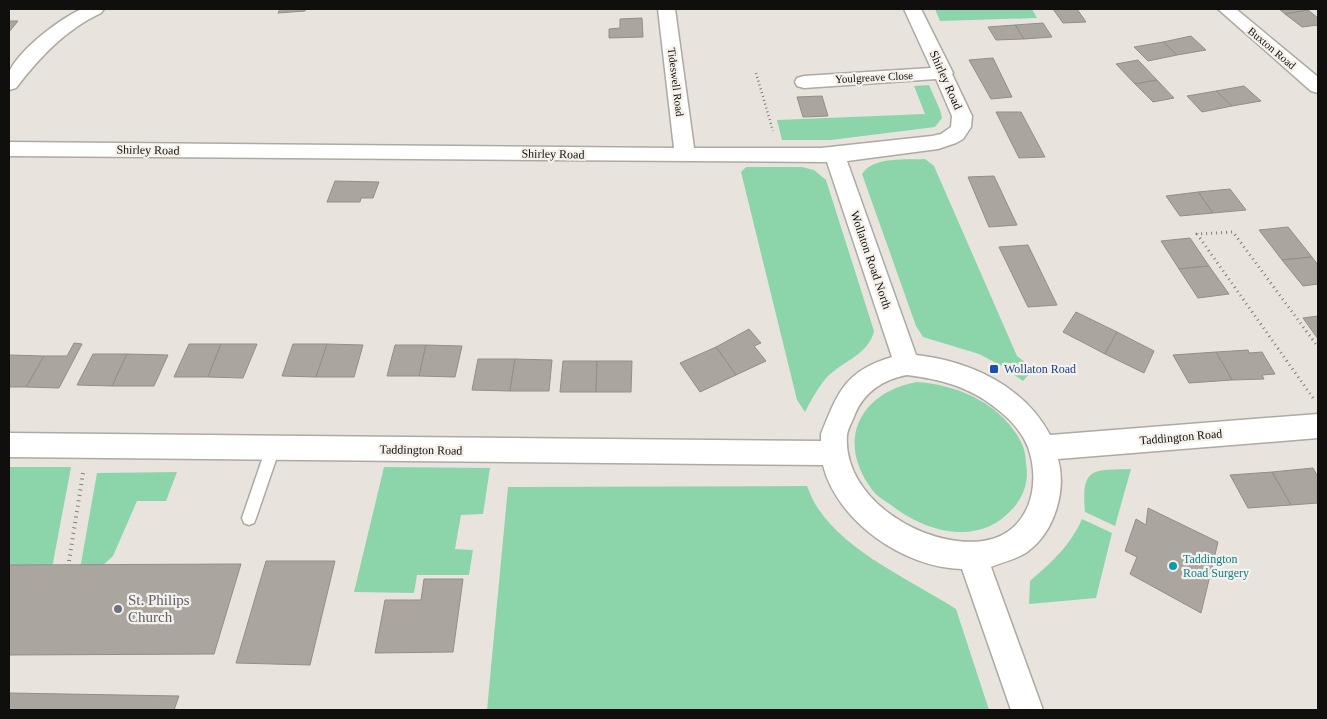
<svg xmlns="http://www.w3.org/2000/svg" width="1327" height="719" font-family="Georgia,serif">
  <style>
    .green { fill: #8cd5aa }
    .building { fill: #aaa69f; stroke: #928f88 }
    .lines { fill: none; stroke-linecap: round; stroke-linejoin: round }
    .service-casing { stroke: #ada9a3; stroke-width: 3 }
    .minor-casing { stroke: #ada9a3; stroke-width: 3 }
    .path-far2 { stroke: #817e7a; stroke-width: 2.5; stroke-dasharray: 1 3; stroke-linecap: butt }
    .path-far1 { stroke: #817e7a; stroke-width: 3; stroke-dasharray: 1 4; stroke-linecap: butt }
    .path { stroke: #817e7a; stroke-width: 4; stroke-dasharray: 1 4.5; stroke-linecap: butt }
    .service { fill: #fff; fill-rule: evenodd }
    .minor { fill: #fff; fill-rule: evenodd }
    .transit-dot { fill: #1a4fb4; stroke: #f5f1ea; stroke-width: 2 }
    .culture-dot { fill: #0f9aa8; stroke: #f5f1ea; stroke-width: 2 }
    .worship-dot { fill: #6b7280; stroke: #f5f1ea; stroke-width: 2 }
    .labels { text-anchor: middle; stroke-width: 4.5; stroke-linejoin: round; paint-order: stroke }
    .far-street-label { font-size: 11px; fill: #110f0d; stroke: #f5f1ea }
    .street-label { font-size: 12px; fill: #110f0d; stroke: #f5f1ea }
    .transit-label { font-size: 12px; fill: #164399; stroke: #f5f1ea; text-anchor: start }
    .culture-label { font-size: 12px; fill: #0d838f; stroke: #f5f1ea; text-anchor: start }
    .near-worship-label { font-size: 15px; fill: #5b616d; stroke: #f5f1ea; text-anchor: start }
  </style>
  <rect width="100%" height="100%" fill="#e8e4dd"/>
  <g class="green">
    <polygon points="935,9 1032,9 1037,18 940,21"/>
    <polygon points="929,85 940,110 942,118 935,127 831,140 782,140 777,120 925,114 914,86"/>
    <path d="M925,159l9,7 83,190 17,13 -11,12 -21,-15 -23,-12 -56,-17 -7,-11 -54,-152c11,-18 45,-14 63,-15z"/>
    <path d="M746,167h56l12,3 12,10 48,151c-6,26 -35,30 -51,51 -7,9 -13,20 -18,30l-8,-12 -56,-228z"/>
    <path d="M916,382c41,2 87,22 106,62 4,8 4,20 5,29 0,24 -17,43 -37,53 -33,15 -72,0 -99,-21 -6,-4 -13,-8 -18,-14 -37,-48 -16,-97 43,-109z"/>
    <polygon points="9,467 71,467 52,568 9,566"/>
    <polygon points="384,467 490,468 483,514 461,515 455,549 473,550 469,575 417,575 414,593 354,592"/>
    <path d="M1131,469l-16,57 -30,-14c-4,-45 7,-42 46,-43z"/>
    <polygon points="177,472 166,501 137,501 113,556 98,570 80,569 97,473"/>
    <path d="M807,486c3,7 6,15 10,21 30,46 94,73 139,102l33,101h-502l21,-223z"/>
    <path d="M1082,519l30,14 -16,65 -67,6 1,-23c22,-19 40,-35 52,-62z"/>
  </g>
  <g class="building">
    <polygon points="280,9 306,9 305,11 278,13"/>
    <polygon points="1053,9 1077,9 1086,22 1063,23"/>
    <polygon points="1279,9 1306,9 1308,10 1285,14"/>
    <polygon points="1308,10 1318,18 1318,25 1302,27 1285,14"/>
    <polygon points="642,18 643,37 609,38 609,29 620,28 620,19"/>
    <polygon points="9,21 18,21 9,32"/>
    <polygon points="1043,23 1052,37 1024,39 1015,25"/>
    <polygon points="1015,25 1024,39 996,40 988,27"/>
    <polygon points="1191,36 1206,50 1177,55 1163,42"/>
    <polygon points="1163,42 1177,55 1148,61 1134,47"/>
    <polygon points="993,58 1012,97 991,99 969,60"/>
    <polygon points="1138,60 1157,80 1135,84 1116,64"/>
    <polygon points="1157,80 1174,98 1153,102 1135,84"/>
    <polygon points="1244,86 1261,101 1232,106 1216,91"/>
    <polygon points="1216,91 1232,106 1202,112 1187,96"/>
    <polygon points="822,96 828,116 803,117 797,97"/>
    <polygon points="996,112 1021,112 1045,157 1019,158"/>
    <polygon points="994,176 1017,225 989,227 968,177"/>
    <polygon points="335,181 379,182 373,198 361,198 360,202 327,202"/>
    <polygon points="1230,189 1246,210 1213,213 1198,192"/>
    <polygon points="1198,192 1213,213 1180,216 1166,196"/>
    <polygon points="1288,227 1312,257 1282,260 1259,230"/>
    <polygon points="1190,238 1209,266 1179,269 1161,241"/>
    <polygon points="1028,245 1057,305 1028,307 999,247"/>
    <polygon points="1312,257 1318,265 1318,284 1303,286 1282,260"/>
    <polygon points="1209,266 1229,294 1198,298 1179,269"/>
    <polygon points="1076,312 1117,332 1105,354 1063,332"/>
    <polygon points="1318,316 1318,339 1303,318"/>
    <polygon points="749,329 761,343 754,346 766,361 736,375 716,347"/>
    <polygon points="1117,332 1154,351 1144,373 1105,354"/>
    <polygon points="74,343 82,344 59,388 26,387 44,356 67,356"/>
    <polygon points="189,344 221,344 208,377 174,377"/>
    <polygon points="221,344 257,344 243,378 208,377"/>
    <polygon points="293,344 327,344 316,377 282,376"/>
    <polygon points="327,344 363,345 354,377 316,377"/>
    <polygon points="395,345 426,345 419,376 387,376"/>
    <polygon points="426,345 462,346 455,377 419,376"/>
    <polygon points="716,347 736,375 700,392 680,363"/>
    <polygon points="1248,350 1249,353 1262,352 1275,374 1262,375 1264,379 1232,380 1216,352"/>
    <polygon points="1216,352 1232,380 1189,383 1173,355"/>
    <polygon points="93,354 127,354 112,386 77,385"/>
    <polygon points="127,354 168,355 154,386 112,386"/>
    <polygon points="9,355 44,356 26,387 9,387"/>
    <polygon points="478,359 515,359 510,391 472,390"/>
    <polygon points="515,359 552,360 549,391 510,391"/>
    <polygon points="563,361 597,361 596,392 560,392"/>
    <polygon points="597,361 632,361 631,392 596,392"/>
    <polygon points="1313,468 1318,477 1318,503 1291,505 1272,472"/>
    <polygon points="1272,472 1291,505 1248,508 1230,475"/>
    <polygon points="1148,508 1218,542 1201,613 1130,574 1137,557 1125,551 1136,519 1146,525"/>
    <polygon points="266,561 335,561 310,665 236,663"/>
    <polygon points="241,564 214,654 9,655 9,565"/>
    <polygon points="424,579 463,579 453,652 375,653 385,600 421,600"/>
    <polygon points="9,693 179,696 174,710 9,710"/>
  </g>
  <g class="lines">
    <g class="service-casing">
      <polygon id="service" points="273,442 278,444 280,448 256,518 254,523 249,525 244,523 242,518 266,448 268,444"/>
    </g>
    <g class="minor-casing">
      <g id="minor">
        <path d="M82,9h22l-3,4c-36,17 -61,44 -85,75l-7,2c0,-6 -2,-15 1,-20 12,-22 49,-51 72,-61z"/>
        <path d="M658,9h17l19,139h127l111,-12 9,-2 10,-7 1,-11 -16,-37 -132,9 -7,-2 -2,-4 2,-4 7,-2 127,-8 -27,-59h17l32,64 -1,1 20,42 -1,11 -8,12 -7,4 -18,6 -91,12 69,194c54,6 108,31 134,80l268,-21v24l-260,21c9,32 -4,74 -31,93 -10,7 -25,10 -36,15l52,143h-32l-49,-141c-57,-1 -125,-47 -139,-104l-814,-8v-24l812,8v-7c17,-42 24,-63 71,-77l-65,-195 -818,-6v-14l665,6zM907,375c33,4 64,12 90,34 12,9 25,23 31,38 14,39 1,87 -45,94 -58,8 -141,-42 -136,-106 1,-7 6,-15 8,-21 9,-22 29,-35 52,-39z"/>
        <polygon points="1218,9 1236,9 1318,77 1318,93 1311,91"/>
      </g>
    </g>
    <polyline class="path-far2" points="756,73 773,131"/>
    <polyline class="path-far1" points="1313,398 1197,234 1233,232 1318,347"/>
    <polyline class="path" points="69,561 83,473"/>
    <use href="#service" class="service"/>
    <use href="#minor" class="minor"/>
  </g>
  <rect class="transit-dot" x="989" y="364" width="10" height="10" rx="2.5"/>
  <circle class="culture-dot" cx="1173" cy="566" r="5"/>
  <circle class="worship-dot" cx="118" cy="609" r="5"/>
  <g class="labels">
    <g class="far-street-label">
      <text transform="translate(1272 48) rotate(40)" y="4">Buxton Road</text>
      <text transform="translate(874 77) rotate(-3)" y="4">Youlgreave Close</text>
      <text transform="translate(676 82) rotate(83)" y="4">Tideswell Road</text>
    </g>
    <g class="street-label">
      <text transform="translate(946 80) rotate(66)" y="4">Shirley Road</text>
      <text transform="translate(148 150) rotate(1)" y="4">Shirley Road</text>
      <text transform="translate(553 154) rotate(1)" y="4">Shirley Road</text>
      <text transform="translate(871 260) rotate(71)" y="4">Wollaton Road North</text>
      <text transform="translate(1181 437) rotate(-5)" y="4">Taddington Road</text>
      <text transform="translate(421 450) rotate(1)" y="4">Taddington Road</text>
    </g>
    <g class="transit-label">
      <text x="1004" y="373">Wollaton Road</text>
    </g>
    <g class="culture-label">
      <text x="1183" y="563">Taddington<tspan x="1183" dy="14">Road Surgery</tspan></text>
    </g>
    <g class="near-worship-label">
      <text x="128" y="605">St. Philips<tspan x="128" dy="17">Church</tspan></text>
    </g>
  </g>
  <rect width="1327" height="719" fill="none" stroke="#110f0d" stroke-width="20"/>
</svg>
